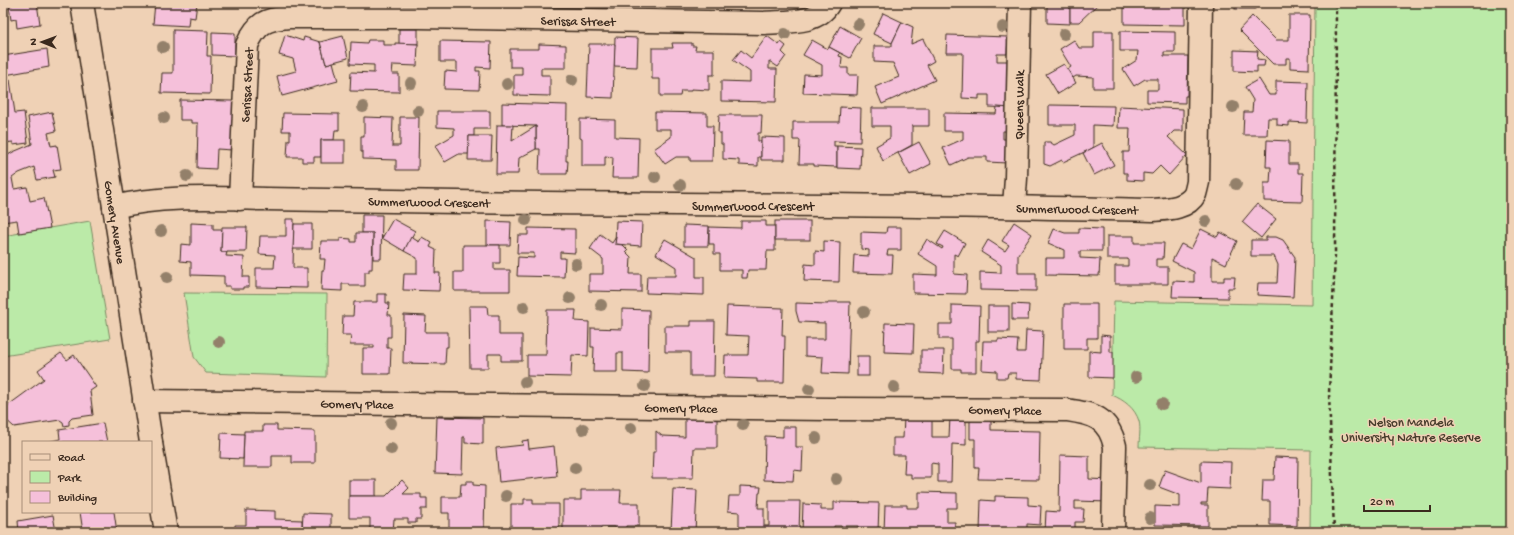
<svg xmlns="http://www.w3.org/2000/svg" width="1514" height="535" font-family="'Gochi Hand',sans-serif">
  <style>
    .green { fill: #bbeaa8; stroke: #7b8a63 }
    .building { fill: #f5c0da; stroke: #3b2a1e }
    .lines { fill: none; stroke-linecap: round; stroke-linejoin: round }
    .minor-casing { stroke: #3b2a1e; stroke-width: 25 }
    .path { stroke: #3b2a1e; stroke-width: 2.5; stroke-dasharray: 4 3; stroke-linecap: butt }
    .minor { stroke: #efd1b5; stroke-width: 22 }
    .tree { fill: #93806a }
    .labels { text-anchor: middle; stroke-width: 3; stroke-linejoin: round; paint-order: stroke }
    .street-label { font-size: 13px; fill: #3b2a1e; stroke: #efd1b5 }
    .park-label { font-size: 13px; fill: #483d2c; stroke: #efd1b5 }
  </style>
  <rect width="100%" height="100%" fill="#efd1b5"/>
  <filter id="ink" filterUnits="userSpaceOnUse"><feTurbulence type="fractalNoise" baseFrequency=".025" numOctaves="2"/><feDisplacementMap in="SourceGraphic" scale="8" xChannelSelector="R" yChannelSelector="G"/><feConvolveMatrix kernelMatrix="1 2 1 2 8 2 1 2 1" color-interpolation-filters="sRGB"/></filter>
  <g filter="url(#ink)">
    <g class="green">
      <path d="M1315,3h196v529h-201l1,-82 -172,-3c0,-8 2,-18 0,-26 -4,-13 -15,-21 -27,-26l2,-94 198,4z"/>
      <polygon points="90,221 110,339 3,356 3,236"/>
      <polygon points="184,293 327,294 326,377 206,373 194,357"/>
    </g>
    <g class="building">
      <polygon points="13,3 37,3 40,24 17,28 16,19 11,20 9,6 13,5"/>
      <polygon points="155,3 197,3 195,18 189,17 188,26 153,24"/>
      <polygon points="949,3 1006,3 1006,8 949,7"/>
      <polygon points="1047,3 1070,3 1070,24 1047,23"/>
      <polygon points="1075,3 1099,3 1079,22 1070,22 1070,5 1073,5"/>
      <polygon points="1142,3 1185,3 1185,25 1124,24 1124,5 1142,5"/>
      <rect x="1235" y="3" width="20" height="6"/>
      <polygon points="883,13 902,22 892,43 873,34"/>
      <polygon points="1289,15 1310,15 1309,69 1290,68 1290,58 1286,58 1286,64 1273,64 1239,30 1252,16 1276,40 1289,40"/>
      <polygon points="902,22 913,27 911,44 923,39 934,61 927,65 935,80 882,104 875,87 899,77 893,63 874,62 874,46 892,46 892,43"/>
      <polygon points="840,26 861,38 850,58 829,47"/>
      <rect x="399" y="29" width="19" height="15"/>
      <polygon points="173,30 208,31 207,56 211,56 210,94 161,93 162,73 173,73"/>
      <polygon points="1094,31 1113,31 1113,88 1093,88 1093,77 1076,76 1073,78 1068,69 1071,67 1060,49 1074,40 1079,48 1094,48"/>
      <polygon points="1120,31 1175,32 1175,52 1164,52 1164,56 1188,56 1187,96 1185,96 1185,103 1147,102 1147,90 1158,90 1158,79 1145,79 1134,86 1123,69 1137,60 1138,51 1120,51"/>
      <polygon points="212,32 235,33 235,56 212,55"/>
      <polygon points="285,35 303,41 304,37 320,42 326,64 333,62 338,81 282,96 277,76 296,71 293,59 279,55"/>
      <polygon points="947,35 1008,37 1007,54 997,54 997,61 1013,61 1011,108 989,107 989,95 979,95 979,99 962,98 963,53 946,53"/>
      <polygon points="343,36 348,58 326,64 320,42"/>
      <polygon points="767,36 779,45 781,42 786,46 782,52 786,56 778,67 769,61 769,69 777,69 776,102 721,101 721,81 750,82 750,72 733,60 741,50 751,58"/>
      <polygon points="615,37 638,38 637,67 614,66"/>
      <polygon points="368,40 383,40 383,45 395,45 395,43 418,44 417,66 393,65 392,74 399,74 399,92 350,91 351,72 374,73 374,65 350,64 351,42 367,43"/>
      <polygon points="812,40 828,49 829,47 840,53 839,56 842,57 841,68 848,68 848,75 858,75 857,95 803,93 804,74 822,75 822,65 803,55"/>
      <polygon points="440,41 491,42 490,68 476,67 476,71 480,71 479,90 444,89 445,71 457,72 457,62 440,62"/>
      <polygon points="672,43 692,43 692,46 696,46 695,50 714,50 714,75 709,75 709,90 691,89 691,91 681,91 680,96 660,96 660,79 652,79 652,48 673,48"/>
      <polygon points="539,44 566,45 566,68 541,68 541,75 550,75 550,96 514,95 514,75 522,75 522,67 510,67 510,49 539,49"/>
      <polygon points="589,44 615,44 613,98 587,97"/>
      <polygon points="47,49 49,67 5,75 3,56"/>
      <polygon points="1234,50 1258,51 1257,59 1265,60 1264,66 1257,66 1257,72 1234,71"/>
      <polygon points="1064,64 1076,83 1058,94 1046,74"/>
      <polygon points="1259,79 1269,95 1276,95 1276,81 1308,82 1307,123 1289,122 1289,126 1277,125 1277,118 1268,118 1267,135 1243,135 1244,112 1252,112 1253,100 1245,87"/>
      <polygon points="10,80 15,113 24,112 28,143 13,145 13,142 3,143 3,81"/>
      <polygon points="180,100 233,101 232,150 217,149 216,169 197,168 198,123 191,123 191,120 180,120"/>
      <polygon points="502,103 567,105 566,161 568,161 567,174 539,174 540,149 536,149 536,126 502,125"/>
      <polygon points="1049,105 1114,106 1113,126 1093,125 1093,148 1063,162 1062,160 1050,166 1044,164 1044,142 1050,142 1054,145 1075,135 1075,125 1049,125"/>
      <polygon points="1119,106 1183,109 1183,131 1174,131 1168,137 1187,155 1169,175 1160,166 1152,174 1143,173 1143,181 1127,180 1127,173 1123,173 1123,152 1129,152 1130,128 1118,128"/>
      <polygon points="840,107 861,108 860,142 834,141 834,146 837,146 837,167 814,166 814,164 799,164 800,140 793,140 793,122 839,122"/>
      <polygon points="997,107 1011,108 1013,131 1003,131 1003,139 1007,139 1007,163 987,162 987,157 968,157 951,165 943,148 963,139 963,131 944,131 944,113 996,114"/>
      <polygon points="872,108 929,108 929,126 912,126 912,145 883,161 876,146 890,138 890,126 872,126"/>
      <polygon points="437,111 490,111 490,129 474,129 474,136 469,136 469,154 459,154 445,162 435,146 454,135 454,128 437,127"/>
      <polygon points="52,112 56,131 48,133 51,146 57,145 61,169 53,170 55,177 37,180 34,167 19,173 12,178 14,189 27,187 30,201 44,198 50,228 19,233 17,220 3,222 3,158 13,152 32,144 28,117"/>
      <polygon points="655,112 707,113 707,126 713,126 712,161 690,161 690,157 676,157 665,164 654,149 671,137 671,129 655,129"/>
      <polygon points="283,113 339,114 339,130 335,130 334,140 321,140 321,157 314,157 314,162 302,162 302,157 287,157 288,140 290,140 290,131 282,131"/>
      <polygon points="719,115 762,115 761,133 758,133 758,141 761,141 761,157 758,157 758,166 739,165 739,160 723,159 723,144 721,144 721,133 718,133"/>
      <polygon points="364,117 393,118 392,146 400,146 400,117 419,117 418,170 396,170 396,160 363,159 363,152 361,152 361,136 364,136"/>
      <polygon points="580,119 615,120 615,137 639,138 638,178 612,178 613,157 605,156 605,166 582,166 582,139 580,138"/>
      <polygon points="497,125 513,125 512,141 536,126 536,149 519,158 518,174 496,174"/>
      <polygon points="469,136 492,136 491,160 468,160"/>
      <polygon points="761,137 785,138 785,160 761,160"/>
      <rect x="321" y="140" width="24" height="23"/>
      <polygon points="1267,140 1289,141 1289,164 1298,164 1298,173 1303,173 1302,202 1264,201 1264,183 1270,183 1271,167 1266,167"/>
      <polygon points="919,142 931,164 910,175 898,153"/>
      <polygon points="1102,143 1114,165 1094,175 1083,153"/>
      <polygon points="837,146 861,147 860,169 837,168"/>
      <polygon points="1257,204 1276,219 1261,238 1242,222"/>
      <polygon points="362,215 382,215 381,259 373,259 373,233 362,233"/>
      <polygon points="286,219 294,219 293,268 307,268 307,288 256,287 256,268 274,268 275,255 259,254 260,236 286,236"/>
      <polygon points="393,219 415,231 404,251 382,238"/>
      <polygon points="487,221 511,222 510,245 487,245"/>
      <polygon points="616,221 642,222 641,246 615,244"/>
      <polygon points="741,221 766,221 766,226 775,226 775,251 767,251 766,270 748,270 747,278 742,278 742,270 720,270 720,254 714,254 714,244 709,244 709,227 741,228"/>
      <rect x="775" y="221" width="35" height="19"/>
      <polygon points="1014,222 1032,234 1018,255 1018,273 1036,273 1036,291 980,290 980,272 1001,273 1001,265 981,252 988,240 1005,251 1009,245 1002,241"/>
      <polygon points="191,223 213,224 213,230 222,230 221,252 227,252 226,256 244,257 243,277 249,277 249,287 243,287 243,289 230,289 230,286 224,286 224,276 191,275 191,262 180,261 181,244 191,245"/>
      <polygon points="294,224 312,224 312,249 293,249"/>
      <polygon points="684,225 709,226 708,246 684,246"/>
      <polygon points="222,227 247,227 246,252 221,252"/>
      <polygon points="887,227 901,227 901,250 888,250 887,255 893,255 892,274 853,273 854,255 869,256 869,250 861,249 861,232 886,233"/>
      <polygon points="528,228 575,229 575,253 560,252 560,258 565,258 564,277 517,276 518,257 534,258 534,253 517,253 518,235 528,235"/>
      <polygon points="1079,228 1102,229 1102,251 1080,251 1080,258 1100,259 1099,276 1046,275 1046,258 1064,258 1064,250 1048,243 1054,229 1065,233 1079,233"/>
      <polygon points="1201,229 1217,237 1220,232 1237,241 1226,264 1212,257 1212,281 1224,281 1224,277 1235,277 1234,288 1228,288 1228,298 1172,297 1173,281 1194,282 1194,272 1172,261 1181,244 1191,249"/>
      <polygon points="945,231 965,243 958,256 954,254 954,274 967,275 966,294 913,293 913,274 937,275 937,266 918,254 927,239 942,249 943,247 937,244"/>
      <polygon points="356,233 373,233 372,269 369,269 369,272 365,272 365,286 350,286 350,284 342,284 342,291 321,290 322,270 324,270 325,259 320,259 321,241 340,241 340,238 351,239 351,242 356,242"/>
      <polygon points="600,234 612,243 616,237 615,244 623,245 628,250 626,252 631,257 630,274 641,274 641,292 589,291 589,274 603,274 603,259 590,249"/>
      <polygon points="1107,236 1134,236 1134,243 1164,243 1163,259 1156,259 1156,267 1168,267 1168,284 1115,284 1115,266 1128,266 1128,259 1107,259"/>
      <polygon points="411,237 419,242 422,237 432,243 430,247 436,250 435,273 440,273 439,291 403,290 404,274 417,274 417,258 404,251"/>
      <polygon points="1266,237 1276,237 1283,240 1295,257 1293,297 1257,295 1258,283 1277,283 1278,265 1274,256 1251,256 1251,240 1266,240"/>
      <polygon points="665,239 696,257 696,277 704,277 704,295 646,293 647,276 676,276 676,267 656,254"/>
      <polygon points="824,241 840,242 839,282 804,281 805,264 815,265 815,251 824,252"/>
      <polygon points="463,245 500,245 500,263 494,263 494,270 510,270 510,291 454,291 454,272 463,272"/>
      <polygon points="377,294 386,294 386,303 389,303 388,315 391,315 391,337 387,337 387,348 391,348 390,374 363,374 363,348 374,348 374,345 350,345 351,335 342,335 343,316 353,316 354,302 377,302"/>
      <polygon points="828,302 850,302 848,374 822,373 823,357 805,356 805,339 825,339 825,323 799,322 796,311 796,303 828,304"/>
      <polygon points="1012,304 1029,305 1028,320 1012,320"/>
      <polygon points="1064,304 1097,304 1097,338 1087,338 1087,349 1064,349"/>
      <polygon points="952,305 980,306 979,341 976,341 976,372 961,372 961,369 952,369 952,339 939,339 939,324 952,324"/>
      <polygon points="469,306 487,306 488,315 499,315 499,335 522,335 522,361 501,361 501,354 488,354 488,368 470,368"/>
      <polygon points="727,306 783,308 782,336 785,336 784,382 757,382 757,379 724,378 725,355 748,355 749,336 726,335"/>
      <rect x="988" y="306" width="21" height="26"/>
      <polygon points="622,309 649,310 648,373 623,372 623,353 617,353 617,372 593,372 594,347 591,347 591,328 622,329"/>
      <polygon points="547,310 576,310 575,321 589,322 588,356 572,355 571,377 527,376 527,355 546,355"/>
      <polygon points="404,315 426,316 425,332 448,332 448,347 446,347 445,364 403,363"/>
      <polygon points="691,321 715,321 714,376 690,376 690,352 665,352 665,326 691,326"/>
      <polygon points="885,323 914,324 913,353 884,352"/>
      <polygon points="1026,330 1043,331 1041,380 1016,379 1016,373 1008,373 1007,378 997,378 997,371 982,370 983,341 998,341 998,339 1018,340 1017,352 1025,352"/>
      <polygon points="1101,335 1110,336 1110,352 1113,352 1113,378 1089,377 1089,351 1101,352"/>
      <polygon points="921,350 944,350 943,374 921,373"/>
      <polygon points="61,353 67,360 74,355 96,387 90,391 93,415 72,418 69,421 69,425 64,426 63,422 60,420 14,427 3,417 3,409 44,379 38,370"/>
      <rect x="857" y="356" width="12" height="20"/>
      <polygon points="437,417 483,418 483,444 465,443 465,437 463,437 462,474 435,473"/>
      <polygon points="685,417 717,418 717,448 694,448 693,478 652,478 653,452 656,452 656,431 662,436 685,437"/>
      <polygon points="950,417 966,417 966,445 952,444 951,482 938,482 938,464 931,463 931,478 911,478 911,474 904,474 905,455 893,455 893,438 903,438 904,418 932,419 932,437 949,437"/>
      <polygon points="970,420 991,420 991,430 1040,431 1039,480 978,479 979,468 975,468 975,439 970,439"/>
      <polygon points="103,423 107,442 48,442 60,439 59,430"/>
      <polygon points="263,425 277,425 277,430 315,431 315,463 292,463 292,456 272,456 272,467 243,467 244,431 263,431"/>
      <polygon points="783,427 796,427 796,447 803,447 802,471 794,470 793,481 764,480 765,436 783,437"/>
      <polygon points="221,433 244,434 243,459 220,458"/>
      <polygon points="528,440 529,449 554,446 557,476 499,482 496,448 523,445 522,441"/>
      <polygon points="1060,455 1089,456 1089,479 1109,480 1109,502 1075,501 1075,509 1084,509 1083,522 1075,522 1075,532 1045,532 1046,511 1059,512"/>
      <polygon points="1275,457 1298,458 1297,526 1270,525 1270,501 1262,501 1263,480 1274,480"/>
      <polygon points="1201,461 1231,462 1230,489 1208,488 1207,503 1201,503 1201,505 1208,505 1208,526 1155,525 1155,506 1180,507 1180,495 1159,487 1165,470 1201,483"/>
      <rect x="349" y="480" width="27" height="16"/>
      <polygon points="402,480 409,488 403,494 421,494 421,498 427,498 427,509 421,509 421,519 416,519 416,523 408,523 408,519 394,519 393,532 370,532 370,518 349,518 349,496 386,496"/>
      <polygon points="466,481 473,481 473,485 485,486 484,532 449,532 449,513 442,513 442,497 460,497 461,484 466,484"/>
      <polygon points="740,486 761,487 760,493 759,493 758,508 764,508 764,526 769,526 769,501 800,501 799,532 739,532 739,512 728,511 729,496 740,496"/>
      <polygon points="673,489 697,490 695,532 671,531"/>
      <polygon points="581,490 621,490 620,503 639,503 639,526 626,526 626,529 615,529 615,527 601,527 601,532 563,532 563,500 581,500"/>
      <polygon points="919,492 957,493 957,508 947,508 947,522 955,522 954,532 908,531 908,532 884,532 885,505 907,505 907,508 919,508"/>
      <polygon points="995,496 1028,497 1028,505 1041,506 1040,525 1027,524 1027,532 980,532 981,500 995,501"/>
      <polygon points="524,499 533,499 533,504 559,504 559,529 541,529 541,532 511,532 511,504 524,504"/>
      <polygon points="834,502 879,503 878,532 858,532 858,526 834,526 834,532 802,532 803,504 821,505 821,510 834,510"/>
      <polygon points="246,510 275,511 275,519 302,520 302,532 235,532 235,525 246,525"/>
      <polygon points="80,512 114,512 117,532 83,532"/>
      <polygon points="303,513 331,514 331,532 302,532"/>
      <polygon points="53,515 56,532 19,532 18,521"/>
    </g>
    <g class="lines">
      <g class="minor-casing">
        <g id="minor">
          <polyline points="82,3 151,442"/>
          <path d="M240,199l7,-154c10,-22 18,-26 42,-28h131l344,6c21,-2 53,2 65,-20"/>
          <path d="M114,207c48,-12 102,-9 151,-8 64,1 129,2 193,3 231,3 463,2 694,8 14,-1 35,-1 43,-16 1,-3 2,-8 3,-12l3,-179"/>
          <polyline points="1014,207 1016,178 1020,3"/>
          <path d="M144,401l686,8 237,1c26,4 41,7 48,36l-2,86"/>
          <polyline points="151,443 166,532"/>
        </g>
      </g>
      <polyline class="path" points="1334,532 1329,393 1335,255 1336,3"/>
      <use href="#minor" class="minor"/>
    </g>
    <g class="tree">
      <circle cx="858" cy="24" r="6"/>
      <circle cx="1003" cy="27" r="6"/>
      <circle cx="785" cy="34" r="6"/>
      <circle cx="1064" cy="34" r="6"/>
      <circle cx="163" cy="47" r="6"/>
      <circle cx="572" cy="80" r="6"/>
      <circle cx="411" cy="83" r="6"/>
      <circle cx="507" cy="84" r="6"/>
      <circle cx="363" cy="107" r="6"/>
      <circle cx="1233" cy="107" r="6"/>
      <circle cx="418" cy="111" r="6"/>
      <circle cx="164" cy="118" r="6"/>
      <circle cx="187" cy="176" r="6"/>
      <circle cx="655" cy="177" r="6"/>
      <circle cx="1236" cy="184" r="6"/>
      <circle cx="680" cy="185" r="6"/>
      <circle cx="526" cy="220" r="6"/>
      <circle cx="1206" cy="221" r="6"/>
      <circle cx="161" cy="231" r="6"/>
      <circle cx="576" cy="264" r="6"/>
      <circle cx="167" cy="277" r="6"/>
      <circle cx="570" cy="298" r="6"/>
      <circle cx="601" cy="305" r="6"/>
      <circle cx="524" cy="307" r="6"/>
      <circle cx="864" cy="312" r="6"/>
      <circle cx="219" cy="342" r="6"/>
      <circle cx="1136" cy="377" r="6"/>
      <circle cx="525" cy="382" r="6"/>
      <circle cx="645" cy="386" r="6"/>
      <circle cx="894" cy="387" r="6"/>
      <circle cx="809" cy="389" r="6"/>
      <circle cx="1162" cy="404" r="6"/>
      <circle cx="391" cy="423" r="6"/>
      <circle cx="743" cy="425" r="6"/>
      <circle cx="631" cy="428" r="6"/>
      <circle cx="583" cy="429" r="6"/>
      <circle cx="816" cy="438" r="6"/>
      <circle cx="391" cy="449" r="6"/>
      <circle cx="575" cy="468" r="6"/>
      <circle cx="836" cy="479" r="6"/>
      <circle cx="1150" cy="485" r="6"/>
      <circle cx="506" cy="496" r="6"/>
      <circle cx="1150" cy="518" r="6"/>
    </g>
  </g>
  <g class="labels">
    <g class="street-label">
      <text transform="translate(578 20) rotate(1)" y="5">Serissa Street</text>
      <text transform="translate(246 85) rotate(-87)" y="5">Serissa Street</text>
      <text transform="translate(1018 105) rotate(-89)" y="5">Queens Walk</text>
      <text transform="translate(429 201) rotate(1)" y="5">Summerwood Crescent</text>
      <text x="753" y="210">Summerwood Crescent</text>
      <text transform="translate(1077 208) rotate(1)" y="5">Summerwood Crescent</text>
      <text transform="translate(116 222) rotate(81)" y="5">Gomery Avenue</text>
      <text transform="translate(357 403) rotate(1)" y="5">Gomery Place</text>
      <text transform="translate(681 407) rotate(1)" y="5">Gomery Place</text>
      <text transform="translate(1005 409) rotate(1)" y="5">Gomery Place</text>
    </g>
    <g class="park-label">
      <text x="1411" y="426">Nelson Mandela<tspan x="1411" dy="15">University Nature Reserve</tspan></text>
    </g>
  </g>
  <rect width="1514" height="535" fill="none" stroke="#efd1b5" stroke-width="16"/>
  <rect x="8" y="8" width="1498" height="519" fill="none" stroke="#3b2a1e" stroke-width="1.5" filter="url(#ink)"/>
  <rect x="22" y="441" width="130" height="72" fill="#efd1b5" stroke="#a78e79"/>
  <rect x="30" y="454" width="20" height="6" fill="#efd1b5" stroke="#a78e79"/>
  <text x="58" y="461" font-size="12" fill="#3b2a1e">Road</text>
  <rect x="30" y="471" width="20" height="12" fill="#bbeaa8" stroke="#a78e79"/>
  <text x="58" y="481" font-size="12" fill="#3b2a1e">Park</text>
  <rect x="30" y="491" width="20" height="12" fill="#f5c0da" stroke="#a78e79"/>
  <text x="58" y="501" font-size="12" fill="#3b2a1e">Building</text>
  <g transform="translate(42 42) rotate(271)" stroke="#efd1b5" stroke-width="3" paint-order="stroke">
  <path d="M0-3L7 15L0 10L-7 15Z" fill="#3b2a1e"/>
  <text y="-6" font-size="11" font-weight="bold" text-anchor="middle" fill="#3b2a1e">N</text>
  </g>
  <path d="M1364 505v6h66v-6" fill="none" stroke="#3b2a1e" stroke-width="2"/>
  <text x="1370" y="505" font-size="12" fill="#3b2a1e" stroke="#efd1b5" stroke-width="3" paint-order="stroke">20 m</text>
</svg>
